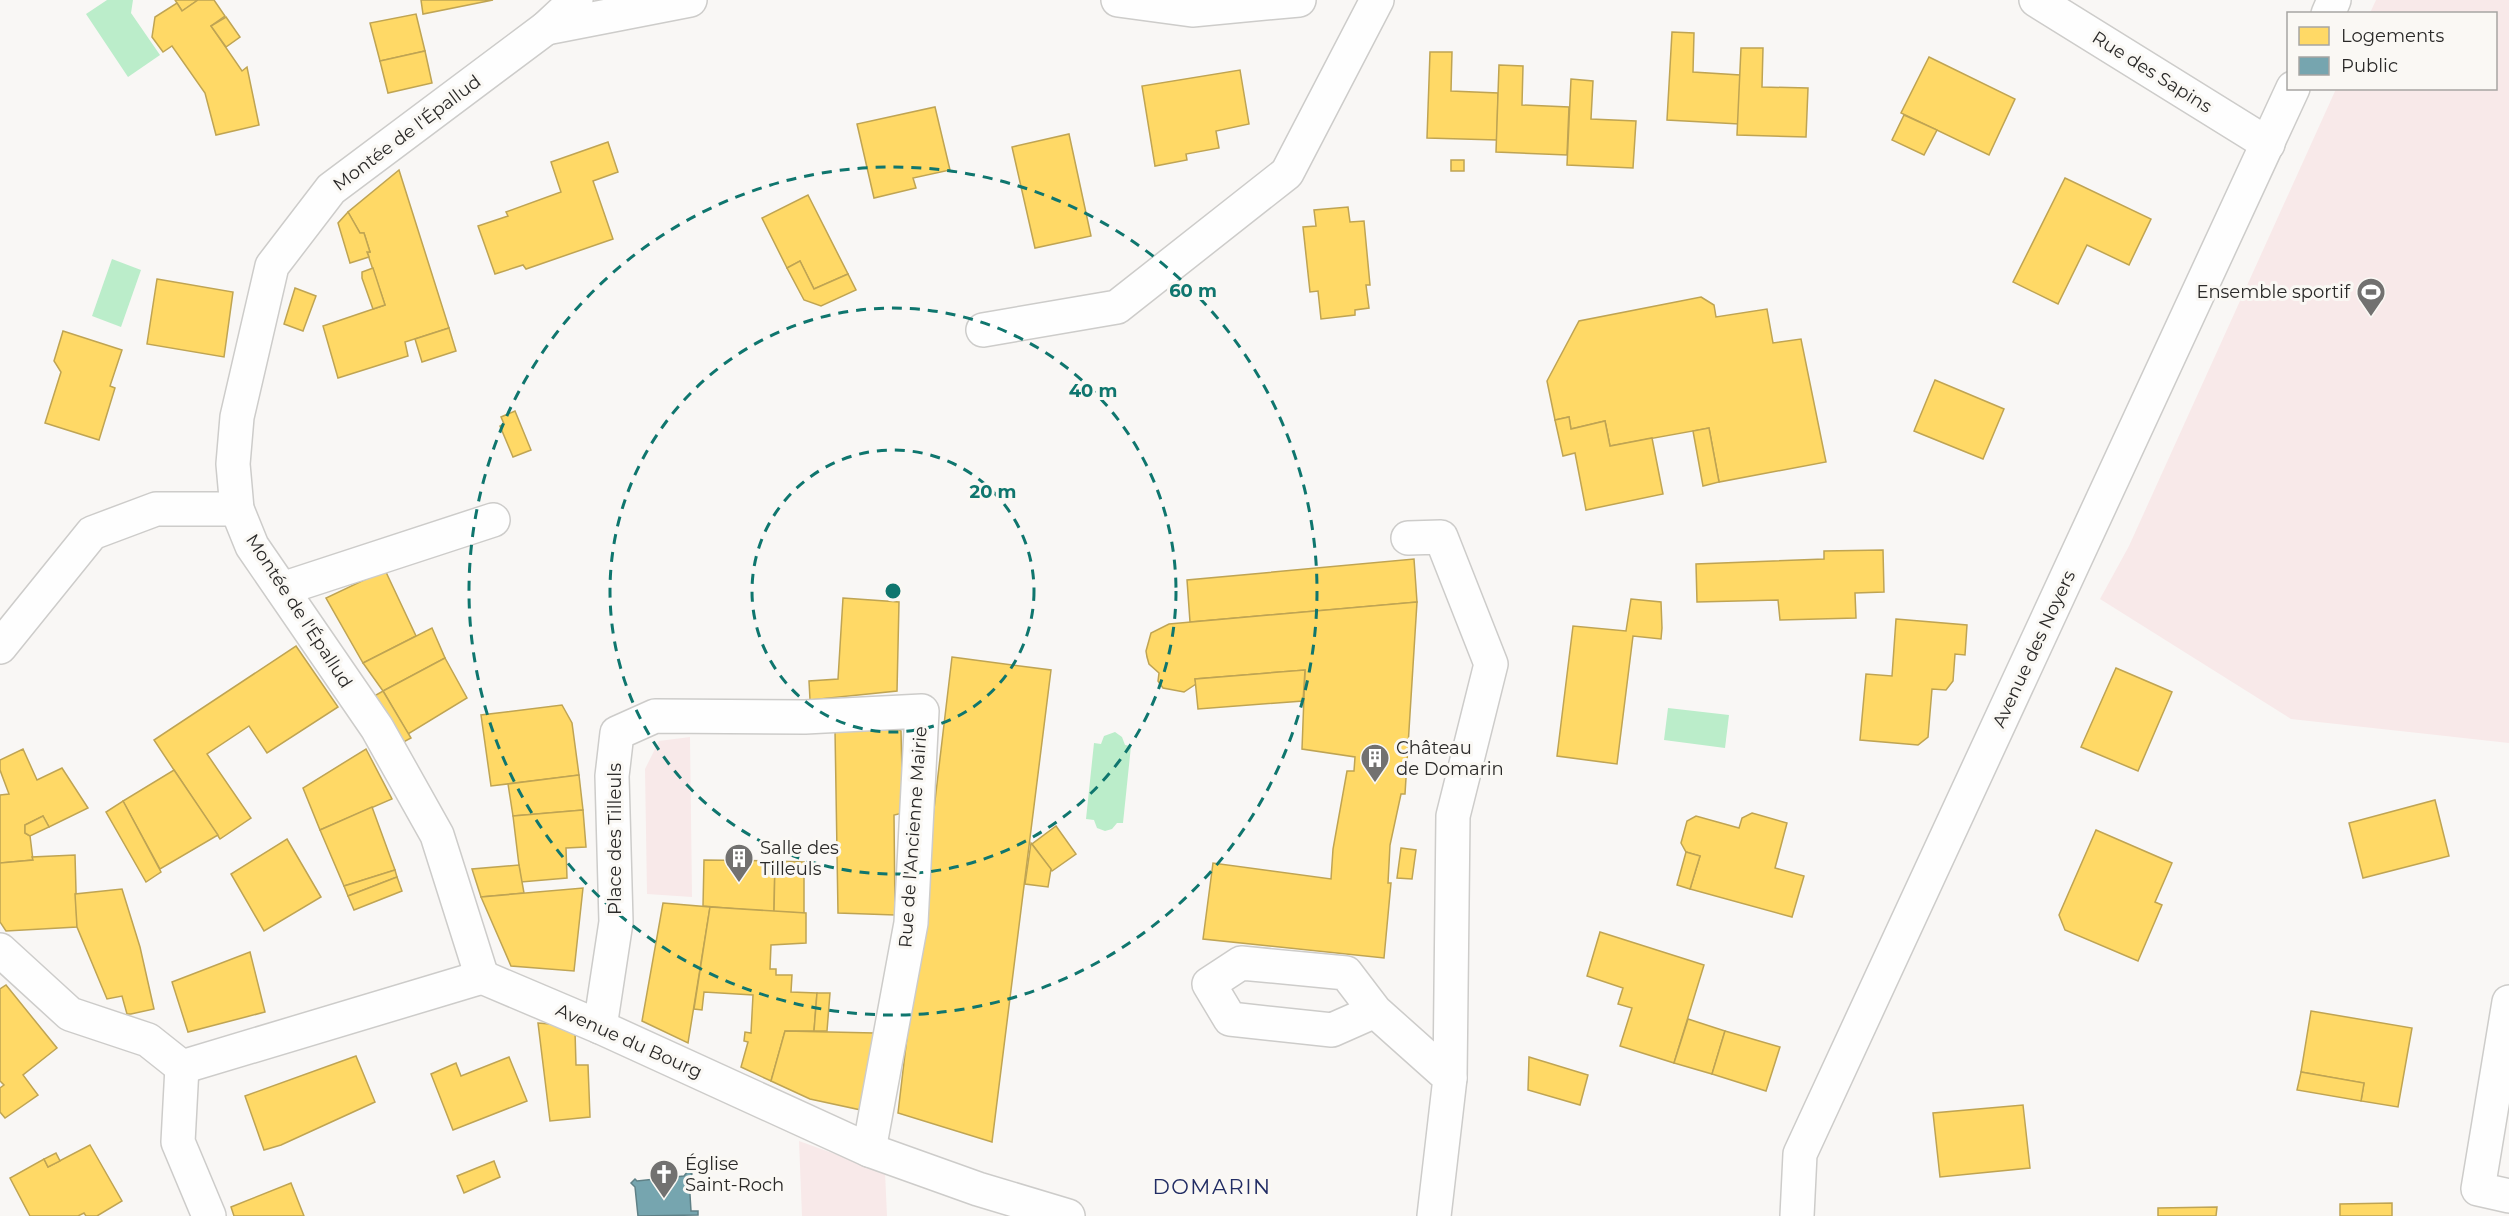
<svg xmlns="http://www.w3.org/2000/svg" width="2509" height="1216" font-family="Montserrat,sans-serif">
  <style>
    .green { fill: #f8e9e9 }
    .water { fill: #bbedca }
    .homes { fill: #ffd966; stroke: #bfa453; stroke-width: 1.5 }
    .public { fill: #76a5af; stroke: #5f8086; stroke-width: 1.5 }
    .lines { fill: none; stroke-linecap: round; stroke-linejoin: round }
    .minor-casing { stroke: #cdccca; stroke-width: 36 }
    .minor { stroke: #fefefe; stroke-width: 33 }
    .ring { fill: none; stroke: #0f766e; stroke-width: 3; stroke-dasharray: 10 8 }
    .labels { text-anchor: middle; stroke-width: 6; stroke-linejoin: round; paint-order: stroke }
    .street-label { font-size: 18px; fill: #2a2928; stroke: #faf8f4 }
    .poi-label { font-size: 18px; fill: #2a2928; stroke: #faf8f4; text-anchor: start }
    .quarter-label { font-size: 21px; letter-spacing: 1.5px; fill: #212c64; stroke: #faf8f4 }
    .centre { fill: #0f766e; stroke: #faf8f4; stroke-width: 3 }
    .ring-label { font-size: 18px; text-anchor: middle; font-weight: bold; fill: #0f766e; stroke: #faf8f4; stroke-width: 6; stroke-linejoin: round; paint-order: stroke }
  </style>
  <rect width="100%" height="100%" fill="#f9f7f5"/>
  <g class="green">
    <polygon points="2376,0 2509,0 2509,743 2291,719 2100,599 2129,546 2336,89 2496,88 2496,14 2370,13"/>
    <polygon points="690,737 692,897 647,894 645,769 659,741"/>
    <polygon points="799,1141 885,1172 887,1216 802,1216"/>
  </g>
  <g class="water">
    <polygon points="107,0 133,0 131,13 160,55 128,77 86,14"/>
    <polygon points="112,259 141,270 121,327 92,316"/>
    <polygon points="1668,708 1729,715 1725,748 1664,740"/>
    <polygon points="1115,732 1122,737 1125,745 1131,746 1123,823 1117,823 1112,829 1105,831 1097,828 1094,820 1086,819 1094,743 1101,744 1104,736"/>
  </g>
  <g class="homes">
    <polygon points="175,0 198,0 182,11"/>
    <polygon points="198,0 214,0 225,16 211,26 242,71 247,67 259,125 216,135 205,93 172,46 163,52 152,37 155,17 177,3 182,11"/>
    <polygon points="421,0 493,0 423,14"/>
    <polygon points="416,14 425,51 380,61 370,23"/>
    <polygon points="226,17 240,37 226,47 211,26"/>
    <polygon points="1672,32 1694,33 1693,72 1740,75 1739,124 1667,120"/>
    <polygon points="1741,48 1763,48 1762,87 1808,88 1806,137 1737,135"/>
    <polygon points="425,51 432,83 388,93 380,61"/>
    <polygon points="1430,52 1452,52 1451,91 1498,93 1497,140 1427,138"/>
    <polygon points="1929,57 2015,99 1989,155 1901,113"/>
    <polygon points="1499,65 1523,66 1522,105 1569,107 1567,155 1496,152"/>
    <polygon points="1240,70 1249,124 1216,131 1219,148 1186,154 1187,160 1155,166 1142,86"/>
    <polygon points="1571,79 1593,81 1591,119 1636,121 1633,168 1567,165"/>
    <polygon points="935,107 950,170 913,178 916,188 874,198 857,124"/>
    <polygon points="1904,115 1937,130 1924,155 1892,140"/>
    <polygon points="1069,134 1091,236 1035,248 1012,147"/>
    <polygon points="608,142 618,172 593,181 613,239 526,269 523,265 495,274 478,226 508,216 506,212 561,192 551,162"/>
    <rect x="1451" y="160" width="13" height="11"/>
    <polygon points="399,170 449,328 405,342 408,356 338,378 323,326 385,305 367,252 370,252 364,233 360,233 348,212"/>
    <polygon points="2065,178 2151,219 2129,265 2087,245 2058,304 2013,282"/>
    <polygon points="808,195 848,274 814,289 800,261 787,268 762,218"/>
    <polygon points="1348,207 1350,222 1364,221 1370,285 1366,285 1369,308 1355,310 1355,315 1321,319 1318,291 1310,292 1303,227 1316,226 1314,210"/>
    <polygon points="348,212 360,233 364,233 370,252 367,252 369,257 350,263 338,223"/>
    <polygon points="800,261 814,289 848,274 856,290 821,306 804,300 787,268"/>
    <polygon points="373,268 385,305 373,309 362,278 362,272"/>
    <polygon points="157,279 233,292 224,357 147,344"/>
    <polygon points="295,288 316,296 303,331 284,324"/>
    <polygon points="1701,297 1714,305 1716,317 1767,309 1773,343 1801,339 1826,462 1719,482 1709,428 1610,446 1605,421 1571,429 1569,417 1555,420 1547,381 1579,321"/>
    <polygon points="449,328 456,351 422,362 415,339"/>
    <polygon points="63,331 122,350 110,386 115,388 99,440 45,423 61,372 54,361"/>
    <polygon points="1935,380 2004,409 1983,459 1914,431"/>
    <polygon points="515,411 531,450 513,457 500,426 504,424 501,417"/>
    <polygon points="1569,417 1571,429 1605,421 1610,446 1652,438 1663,494 1586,510 1575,453 1563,456 1555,420"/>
    <polygon points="1709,428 1719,482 1703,486 1693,431"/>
    <polygon points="1883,550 1884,592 1855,593 1856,618 1780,620 1778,600 1697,602 1696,564 1824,559 1824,551"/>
    <polygon points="1414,559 1417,602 1190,622 1187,580"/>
    <polygon points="385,570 416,636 363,663 326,598"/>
    <polygon points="843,598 899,602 897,691 810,700 809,681 838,679"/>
    <polygon points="1631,599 1661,602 1662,628 1661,639 1633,636 1617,764 1557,756 1573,626 1626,631"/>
    <polygon points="1417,602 1405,794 1401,794 1390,845 1388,883 1391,883 1384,958 1203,939 1213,863 1331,879 1333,849 1347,771 1354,771 1355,757 1302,749 1305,670 1195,679 1196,684 1184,692 1163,688 1158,681 1159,673 1149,664 1147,657 1146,651 1151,633 1169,624"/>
    <polygon points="1896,619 1967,625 1965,655 1955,654 1953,681 1946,690 1932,689 1928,737 1918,745 1860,740 1866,674 1892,676"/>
    <polygon points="432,628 445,658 383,691 363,663"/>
    <polygon points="296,646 338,707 267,753 249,726 207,754 251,818 220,839 154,740"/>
    <polygon points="952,657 1051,670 992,1142 898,1113"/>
    <polygon points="445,658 467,698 408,734 383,691"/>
    <polygon points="2116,668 2172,692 2138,771 2081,747"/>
    <polygon points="1305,670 1303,701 1198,709 1195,679"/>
    <polygon points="383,691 411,738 398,745 369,699"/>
    <polygon points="562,705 572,723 579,775 491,786 481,715"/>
    <polygon points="893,726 901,731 903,813 894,815 895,915 838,913 835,730"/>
    <polygon points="23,749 37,780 62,768 88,808 49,827 43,816 25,825 25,833 30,836 33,860 0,863 0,795 9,794 0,770 0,760"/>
    <polygon points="366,749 392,799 320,830 303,788"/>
    <polygon points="174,770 218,835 160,869 123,801"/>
    <polygon points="579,775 583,810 513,816 508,784"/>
    <polygon points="2435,800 2449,856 2363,878 2349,823"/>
    <polygon points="123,801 161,872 146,882 106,812"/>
    <polygon points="372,807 395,870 344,886 320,830"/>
    <polygon points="583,810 586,847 566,848 567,878 521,882 513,816"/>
    <polygon points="1752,813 1787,823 1775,868 1804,876 1792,917 1690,889 1700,856 1686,852 1681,843 1687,821 1696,816 1739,828 1742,818"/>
    <polygon points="43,816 49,827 30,836 25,833 25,825"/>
    <polygon points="1056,826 1076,854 1052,871 1032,844"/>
    <polygon points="2096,830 2172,863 2155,902 2162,905 2138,961 2065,930 2059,915"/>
    <polygon points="287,839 321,897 264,931 231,874"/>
    <polygon points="1031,843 1051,869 1048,887 1025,884"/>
    <polygon points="1401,848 1416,850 1412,879 1397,878"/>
    <polygon points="1686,852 1700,856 1690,889 1677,885"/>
    <polygon points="75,855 77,927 6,931 0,922 0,863 33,860 32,857"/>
    <polygon points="704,860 775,861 774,912 703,906"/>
    <polygon points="775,861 804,862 804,913 774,912"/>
    <polygon points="519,865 524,893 481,897 472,869"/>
    <polygon points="395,870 397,877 348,896 344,886"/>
    <polygon points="397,877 402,891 354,910 348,896"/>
    <polygon points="583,888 574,971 511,966 481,897"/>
    <polygon points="122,889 140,947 154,1009 131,1014 127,1014 122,996 107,999 77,927 75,894"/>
    <polygon points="663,903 710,907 688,1043 642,1021"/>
    <polygon points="710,907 806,913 806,943 771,945 770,969 776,969 776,975 792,975 791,992 817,993 814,1031 785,1031 771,1081 741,1067 748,1042 744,1041 745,1032 751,1033 753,995 704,992 702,1010 694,1009"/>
    <polygon points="1600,932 1704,965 1674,1063 1620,1046 1632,1008 1618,1004 1623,988 1587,976"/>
    <polygon points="250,952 265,1012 188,1032 172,982"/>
    <polygon points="6,985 57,1048 23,1075 38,1095 5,1118 0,1112 0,1088 4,1085 0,1081 0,989"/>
    <polygon points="817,993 830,993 827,1031 814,1031"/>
    <polygon points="2311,1011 2412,1028 2398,1107 2361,1101 2364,1083 2301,1072"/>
    <polygon points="1688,1019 1725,1031 1712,1074 1674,1063"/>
    <polygon points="538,1023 562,1025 575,1031 576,1065 588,1065 590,1117 550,1121"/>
    <polygon points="785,1031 874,1033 861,1110 810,1099 771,1081"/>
    <polygon points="1725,1031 1780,1047 1766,1091 1712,1074"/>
    <polygon points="356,1056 375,1102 281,1145 264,1150 245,1096"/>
    <polygon points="509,1057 527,1101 453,1130 431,1074 456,1063 461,1076"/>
    <polygon points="1529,1057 1588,1075 1580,1105 1528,1090"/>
    <polygon points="2301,1072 2364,1083 2361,1101 2297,1090"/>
    <polygon points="2023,1105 2030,1168 1940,1177 1933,1113"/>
    <polygon points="90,1145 122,1201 97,1216 86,1216 84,1213 78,1216 30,1216 10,1178 44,1159 48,1167"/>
    <polygon points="56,1153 60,1161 48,1167 44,1159"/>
    <polygon points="494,1161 500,1177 464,1193 457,1176"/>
    <polygon points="291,1183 304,1216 234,1216 231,1207"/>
    <polygon points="2392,1203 2392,1216 2340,1216 2340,1204"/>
    <polygon points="2217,1207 2216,1216 2158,1216 2158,1208"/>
  </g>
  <polygon class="public" points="688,1171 692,1174 689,1179 691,1211 698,1211 698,1215 638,1216 635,1187 631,1183 635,1179 637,1181 684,1176"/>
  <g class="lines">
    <g class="minor-casing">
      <g id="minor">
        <polyline points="1118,0 1192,10 1299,0"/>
        <polyline points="2036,0 2268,144"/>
        <polyline points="2328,14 2334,0"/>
        <polyline points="546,28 690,0"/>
        <polyline points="983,330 1117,307 1287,173 1377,0"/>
        <polyline points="1408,538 1441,537 1491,664 1453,816 1450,1078"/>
        <polyline points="282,589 493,520"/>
        <polyline points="0,647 92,533 156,509 237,509"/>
        <polyline points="0,950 70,1014 148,1040 182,1067"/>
        <polyline points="482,977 437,835 377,728 252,546 237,509 233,464 237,417 272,266 331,189 546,28 576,0"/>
        <polyline points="2509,1002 2478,1189 2509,1196"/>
        <polyline points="1375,1011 1332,1030 1230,1019 1209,984 1241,963 1346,973 1375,1011 1450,1078 1434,1216"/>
        <polyline points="600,1027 616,922 612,776 617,733 655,716 805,717 922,711 911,923 869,1150"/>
        <polyline points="182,1067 482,977 600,1027 869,1150 978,1189 1068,1216"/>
        <polyline points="182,1067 178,1142 209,1216"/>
        <polyline points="1797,1216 1800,1154 2293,88"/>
      </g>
    </g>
    <use href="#minor" class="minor"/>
  </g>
  <g class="ring">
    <circle cx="893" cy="591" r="141"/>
    <circle cx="893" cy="591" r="283"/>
    <circle cx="893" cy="591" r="424"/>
  </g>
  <defs>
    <g id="stadium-pin" transform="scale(1.5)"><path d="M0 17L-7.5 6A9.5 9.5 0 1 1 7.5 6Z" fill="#727170" stroke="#faf8f4"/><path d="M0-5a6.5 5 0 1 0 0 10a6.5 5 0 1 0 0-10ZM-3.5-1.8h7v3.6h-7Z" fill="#fff"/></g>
    <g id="building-pin" transform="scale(1.5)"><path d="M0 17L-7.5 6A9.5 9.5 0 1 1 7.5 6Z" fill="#727170" stroke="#faf8f4"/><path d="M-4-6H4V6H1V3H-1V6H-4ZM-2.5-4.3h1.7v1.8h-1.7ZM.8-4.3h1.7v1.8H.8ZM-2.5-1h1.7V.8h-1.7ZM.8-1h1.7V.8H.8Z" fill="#fff"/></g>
    <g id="church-pin" transform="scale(1.5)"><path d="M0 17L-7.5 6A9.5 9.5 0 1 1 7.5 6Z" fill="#727170" stroke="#faf8f4"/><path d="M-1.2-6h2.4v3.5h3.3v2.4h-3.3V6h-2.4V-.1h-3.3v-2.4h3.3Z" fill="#fff"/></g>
  </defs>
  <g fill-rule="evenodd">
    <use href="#stadium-pin" x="2371" y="292"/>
    <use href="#building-pin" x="1375" y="758"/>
    <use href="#building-pin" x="739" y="858"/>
    <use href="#church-pin" x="664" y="1174"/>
  </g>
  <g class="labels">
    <g class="street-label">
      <text transform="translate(2152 72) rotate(32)" y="6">Rue des Sapins</text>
      <text transform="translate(407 133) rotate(-37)" y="6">Montée de l'Épallud</text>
      <text transform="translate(299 611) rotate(57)" y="6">Montée de l'Épallud</text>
      <text transform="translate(2034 649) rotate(-65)" y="6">Avenue des Noyers</text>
      <text transform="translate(913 837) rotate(-86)" y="6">Rue de l'Ancienne Mairie</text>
      <text transform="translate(615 839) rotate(-90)" y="6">Place des Tilleuls</text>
      <text transform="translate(629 1041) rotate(24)" y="6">Avenue du Bourg</text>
    </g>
    <g class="poi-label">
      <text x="2350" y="298" text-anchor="end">Ensemble sportif</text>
      <text x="1396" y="754">Château<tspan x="1396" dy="21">de Domarin</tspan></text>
      <text x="760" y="854">Salle des<tspan x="760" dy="21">Tilleuls</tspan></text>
      <text x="685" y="1170">Église<tspan x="685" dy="21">Saint-Roch</tspan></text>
    </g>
    <g class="quarter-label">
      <text x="1212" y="1194">DOMARIN</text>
    </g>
  </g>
  <circle cx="893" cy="591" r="9" class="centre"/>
  <g class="ring-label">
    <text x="1193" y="297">60 m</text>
    <text x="1093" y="397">40 m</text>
    <text x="993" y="498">20 m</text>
  </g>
  <rect x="2287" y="12" width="210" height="78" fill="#faf8f4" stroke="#a7a5a2" stroke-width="1.5"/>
  <rect x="2299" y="27" width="30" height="18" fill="#ffd966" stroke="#a7a5a2" stroke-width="1.5"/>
  <text x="2341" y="42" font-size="18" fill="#2a2928">Logements</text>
  <rect x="2299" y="57" width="30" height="18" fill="#76a5af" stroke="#a7a5a2" stroke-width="1.5"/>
  <text x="2341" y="72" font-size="18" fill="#2a2928">Public</text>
</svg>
